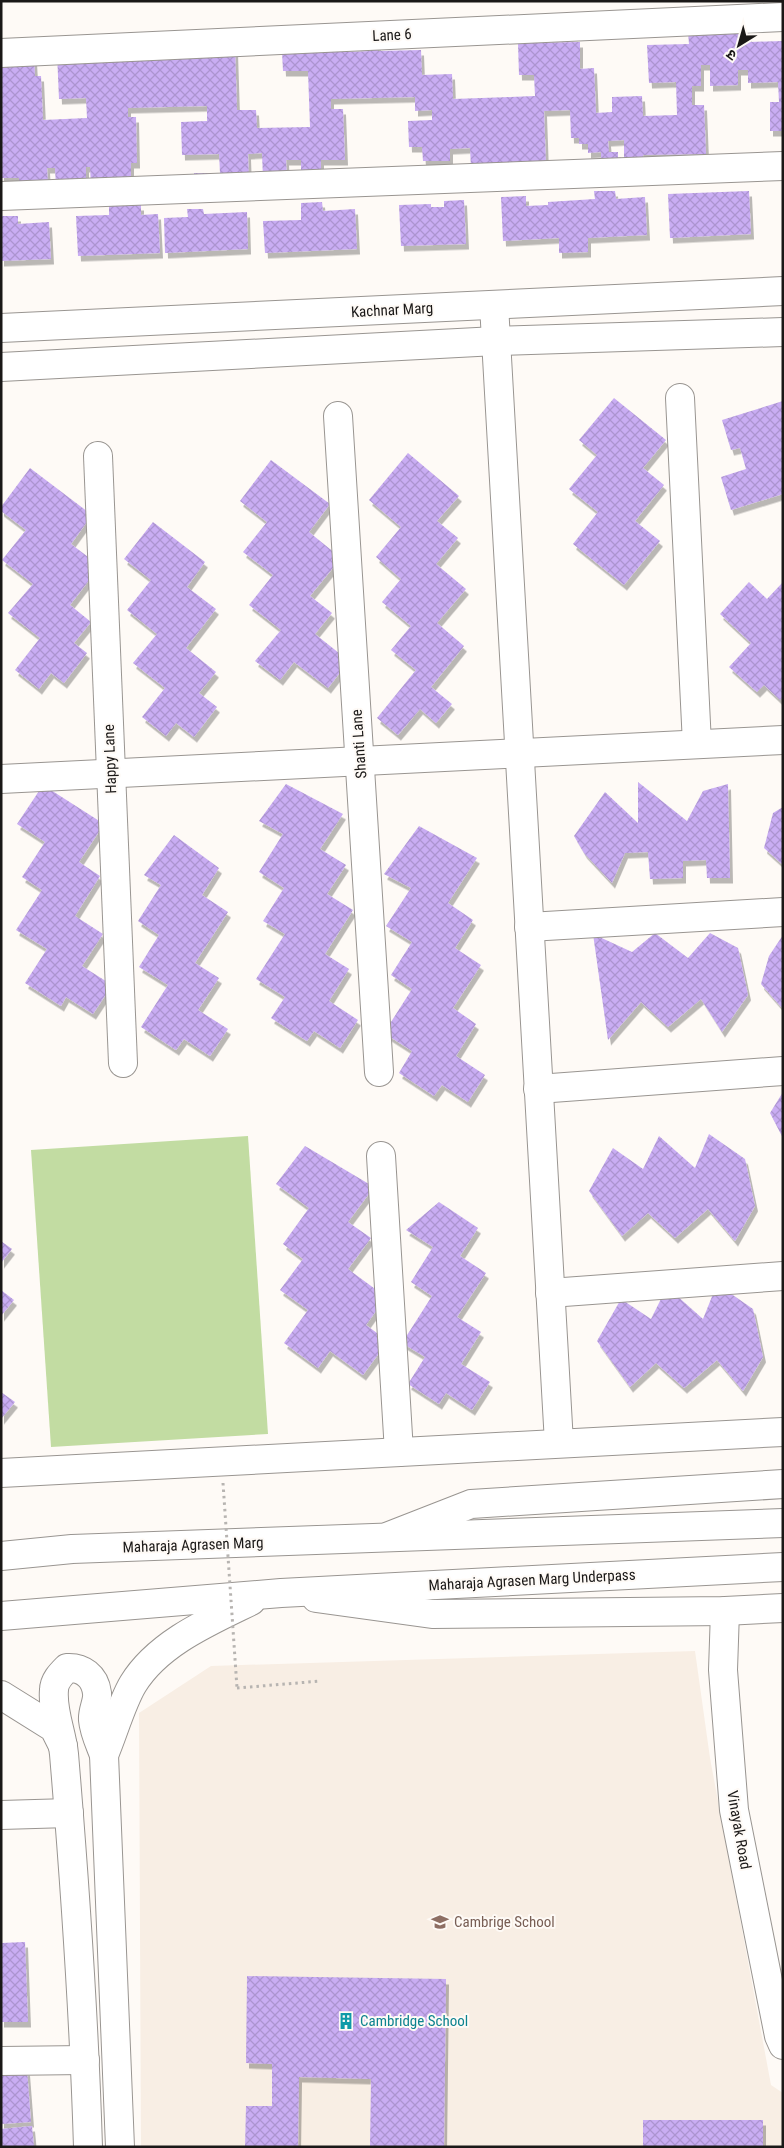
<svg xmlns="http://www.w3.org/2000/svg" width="784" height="2148" font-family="'Roboto Condensed','Noto Sans Devanagari',sans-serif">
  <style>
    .built { fill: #f8eee4 }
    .green { fill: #c2dca2 }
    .building { fill: url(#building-cross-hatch); filter: url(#shadow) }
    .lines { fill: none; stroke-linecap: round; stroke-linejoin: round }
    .minor-casing { stroke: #999591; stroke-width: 30 }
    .tertiary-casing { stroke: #999591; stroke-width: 30 }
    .secondary-casing { stroke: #999591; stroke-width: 30 }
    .primary-casing { stroke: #999591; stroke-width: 30 }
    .path { stroke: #b7b4b1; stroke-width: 3; stroke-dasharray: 2.5 4; stroke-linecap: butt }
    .minor { stroke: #fff; stroke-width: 28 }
    .tertiary { stroke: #fff; stroke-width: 28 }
    .secondary { stroke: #fff; stroke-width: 28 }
    .primary { stroke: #fff; stroke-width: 28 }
    .path-bridge { stroke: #b7b4b1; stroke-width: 3; stroke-dasharray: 2.5 4; stroke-linecap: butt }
    .labels { text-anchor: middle; stroke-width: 4; stroke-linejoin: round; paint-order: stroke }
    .street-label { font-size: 15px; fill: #1a1817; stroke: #fefaf6 }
    .education-label { font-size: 15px; fill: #785e54; stroke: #fefaf6; text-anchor: start }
    .culture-label { font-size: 15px; fill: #0d838f; stroke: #fefaf6; text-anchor: start }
  </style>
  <defs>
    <pattern id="building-cross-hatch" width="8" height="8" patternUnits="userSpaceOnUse" patternTransform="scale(1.25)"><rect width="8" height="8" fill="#c9adf3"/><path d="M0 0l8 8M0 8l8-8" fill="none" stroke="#ac94d0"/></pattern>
    <filter id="shadow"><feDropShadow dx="3" dy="5.5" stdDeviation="0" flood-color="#0004"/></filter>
  </defs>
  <rect width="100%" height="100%" fill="#fefaf6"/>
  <polygon class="built" points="695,1651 710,1758 771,2085 783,2093 783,2147 141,2147 139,1713 211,1666"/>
  <polygon class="green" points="248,1136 268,1434 51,1447 31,1150"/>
  <g class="building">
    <polygon points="749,31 749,42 783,41 783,131 770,131 770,102 779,102 778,82 748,83 748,70 738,70 738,85 710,86 710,65 701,65 701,86 692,86 692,105 704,105 706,154 643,155 644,163 624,164 624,140 608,141 609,152 618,152 618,166 601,166 601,152 588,153 588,144 579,144 579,138 571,138 570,110 544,111 546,166 471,168 470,148 450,149 450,161 423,161 422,147 409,147 408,121 432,120 432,110 415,111 415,97 331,99 331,109 343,109 345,160 321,160 321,173 301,173 301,160 286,160 287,178 263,179 262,153 248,154 249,182 194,183 194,173 220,173 219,154 182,155 181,122 207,121 207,106 128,108 128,117 136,117 137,163 131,163 131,185 91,186 90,167 86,167 86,187 56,187 55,168 47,168 48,185 19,186 19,178 1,178 1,59 34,58 35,76 41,76 43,120 87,118 86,98 59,99 57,53 235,48 237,110 256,110 257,128 310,127 308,71 283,71 282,52 345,41 345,52 371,51 371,43 378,43 378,51 421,50 422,75 452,74 453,99 535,96 534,75 519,75 518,43 580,42 580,69 594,68 596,113 612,112 612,97 642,96 643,116 677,115 676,82 649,83 647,45 689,44 688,32"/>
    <polygon points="594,191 615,191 616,199 645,197 647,235 588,238 588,252 559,253 559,238 503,241 501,197 526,196 526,206 548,205 548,202 595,199"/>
    <polygon points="749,191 751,234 670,238 668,194"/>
    <polygon points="464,200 466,244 401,246 399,205 431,204 431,207 444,207 444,201"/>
    <polygon points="322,202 323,211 355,209 357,249 265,253 263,221 301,220 301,203"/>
    <polygon points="141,205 141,215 158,214 160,253 78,256 76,216 109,215 109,206"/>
    <polygon points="187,209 203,209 204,214 247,212 248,249 165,253 164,218 188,217"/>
    <polygon points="1,216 18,216 18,224 49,222 51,259 1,261"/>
    <polygon points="614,398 666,440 643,468 664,485 635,521 660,541 624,585 573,544 598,512 569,489 597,455 579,440"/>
    <polygon points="783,401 783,494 731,510 721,477 746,469 740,448 731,450 722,420"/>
    <polygon points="408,453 459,496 437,521 458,538 436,564 466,589 437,623 464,646 431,687 452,704 436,723 420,709 398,735 377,718 416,670 391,650 411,626 382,602 401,579 376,557 401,527 369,500"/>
    <polygon points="271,460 330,504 309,532 341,558 310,596 332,613 315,634 349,661 328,688 294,662 280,680 255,661 281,630 249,605 273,575 243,552 267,522 240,501"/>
    <polygon points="30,468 92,515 71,544 100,566 70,605 91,622 74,643 87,653 64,683 51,673 39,689 15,670 40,638 8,613 33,584 2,560 26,530 1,511 1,507"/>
    <polygon points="153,522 205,562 187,587 216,609 186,648 216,672 199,693 217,707 194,737 176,723 166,736 142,717 165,688 133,663 157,634 127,610 151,580 124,559"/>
    <polygon points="749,582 767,599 783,582 783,697 780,700 764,685 757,692 729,667 751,643 720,614"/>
    <polygon points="638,782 687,821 703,791 728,784 730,878 707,878 706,860 683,861 683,878 650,879 648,852 625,853 612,883 584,853 574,836 605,792 638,823"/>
    <polygon points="286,784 343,814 320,849 346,865 327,894 353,910 325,954 349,969 329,1001 358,1020 340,1048 314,1031 307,1041 271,1018 285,997 256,979 285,934 263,921 284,888 259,872 283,834 259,821"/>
    <polygon points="43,785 104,824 79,862 100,876 75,916 103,934 82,966 112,985 93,1014 66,997 61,1006 25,983 47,949 16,930 42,890 22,877 45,842 17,824"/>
    <polygon points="783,807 783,865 764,848 773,813"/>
    <polygon points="419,826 477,858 448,903 473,920 455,948 481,965 453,1008 476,1024 456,1056 485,1075 468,1102 442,1085 434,1096 399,1073 412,1051 384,1033 412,989 391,975 412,942 386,926 411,888 384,874"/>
    <polygon points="174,835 219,868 202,895 228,912 195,963 219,978 198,1010 228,1029 210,1056 184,1039 176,1050 141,1027 168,985 139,967 159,935 138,921 161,885 144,875"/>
    <polygon points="655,933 688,958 710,933 738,948 748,995 722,1032 701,999 668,1027 641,1002 608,1040 593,934 632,952"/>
    <polygon points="783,935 783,1009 761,984 769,956"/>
    <polygon points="783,1092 783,1138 770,1113"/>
    <polygon points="709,1134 745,1159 755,1206 735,1241 708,1209 675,1238 648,1213 622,1236 589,1191 613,1148 643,1169 659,1136 695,1168"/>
    <polygon points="305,1146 374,1187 348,1222 371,1238 348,1269 386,1297 366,1325 388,1341 363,1375 330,1351 318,1368 284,1343 308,1310 280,1290 303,1259 283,1244 309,1208 276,1184"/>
    <polygon points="439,1202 478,1228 460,1256 486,1273 457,1317 481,1332 461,1364 490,1382 472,1410 446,1393 439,1404 408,1384 425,1357 402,1343 432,1296 411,1282 433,1247 406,1230"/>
    <polygon points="1,1241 12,1249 1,1263"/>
    <polygon points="717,1284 753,1309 763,1357 743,1391 717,1360 684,1388 656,1363 630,1387 597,1341 621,1299 651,1319 667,1287 703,1319"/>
    <polygon points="1,1290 14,1300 1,1316"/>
    <polygon points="1,1392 15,1402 1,1419"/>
    <polygon points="25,1942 28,2022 1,2022 1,1943"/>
    <polygon points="247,1976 446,1979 444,2147 370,2147 371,2079 299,2077 298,2147 245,2147 246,2106 272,2106 272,2064 246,2063"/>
    <polygon points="27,2070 31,2122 1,2124 1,2072"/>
    <rect x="643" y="2120" width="120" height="27"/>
    <polygon points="32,2126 34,2147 1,2147 1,2129"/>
  </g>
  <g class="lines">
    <g class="minor-casing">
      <g id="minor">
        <polyline points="1,53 783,17"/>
        <polyline points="1,196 783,166"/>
        <polyline points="494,305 559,1443"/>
        <polyline points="680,398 697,744"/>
        <polyline points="338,416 379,1072"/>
        <polyline points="98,456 123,1063"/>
        <polyline points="1,779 783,740"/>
        <polyline points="529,927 783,912"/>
        <polyline points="538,1089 783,1071"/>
        <polyline points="381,1156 399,1452"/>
        <polyline points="550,1293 783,1276"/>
        <polyline points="1,1473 783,1432"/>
        <polyline points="725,1611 723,1670 734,1810 779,2036 783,2045"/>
        <polyline points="1,1815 69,1813"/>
        <polyline points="1,2061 85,2060"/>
      </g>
    </g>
    <g class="tertiary-casing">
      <g id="tertiary">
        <polyline points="1,328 783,291"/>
        <polyline points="1,367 496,341 783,332"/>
        <path d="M88,2147c-4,-131 -13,-262 -24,-393 -2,-21 -12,-43 -10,-64 0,-9 7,-16 13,-22 15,-1 28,8 30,25 1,9 -5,18 -4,27 1,12 7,24 11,35l16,392"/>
      </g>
    </g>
    <g class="secondary-casing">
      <g id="secondary">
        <polyline points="389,1536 471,1504 783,1484"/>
        <polyline points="316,1598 432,1614 725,1611 783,1608"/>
      </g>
    </g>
    <g class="primary-casing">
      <g id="primary">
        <polyline points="1,1556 72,1549 783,1523"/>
        <polyline points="1,1616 281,1593 783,1567"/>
        <polyline points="1,1695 54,1728 63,1746"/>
        <path d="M104,1755c9,-21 18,-53 29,-71 25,-41 77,-63 118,-83"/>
      </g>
    </g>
    <polyline class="path" points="237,1688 321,1681"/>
    <use href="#minor" class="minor"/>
    <use href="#tertiary" class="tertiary"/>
    <use href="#secondary" class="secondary"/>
    <use href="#primary" class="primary"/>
    <polyline class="path-bridge" points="223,1483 237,1688"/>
  </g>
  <defs>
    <g id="school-bare" transform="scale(1.35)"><path d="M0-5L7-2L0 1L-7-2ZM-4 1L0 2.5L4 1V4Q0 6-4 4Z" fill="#8d6e63" stroke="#fefaf6" stroke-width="2.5" paint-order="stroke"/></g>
    <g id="building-bare" transform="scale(1.35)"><path d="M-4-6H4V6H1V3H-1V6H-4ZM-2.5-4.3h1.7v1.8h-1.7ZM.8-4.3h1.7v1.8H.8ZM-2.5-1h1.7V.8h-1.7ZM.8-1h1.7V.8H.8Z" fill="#0f9aa8" stroke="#fefaf6" stroke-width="2.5" paint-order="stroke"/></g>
  </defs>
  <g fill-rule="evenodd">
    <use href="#school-bare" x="440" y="1922"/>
    <use href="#building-bare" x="346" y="2021"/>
  </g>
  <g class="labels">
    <g class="street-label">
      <text transform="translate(392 35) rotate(-3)" y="5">Lane 6</text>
      <text transform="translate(392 310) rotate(-3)" y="5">Kachnar Marg</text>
      <text transform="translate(359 744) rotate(-94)" y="5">Shanti Lane</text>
      <text transform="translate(110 759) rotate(-92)" y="5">Happy Lane</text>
      <text transform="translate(193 1545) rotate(-2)" y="5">Maharaja Agrasen Marg</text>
      <text transform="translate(532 1580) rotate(-3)" y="5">Maharaja Agrasen Marg Underpass</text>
      <text transform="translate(739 1830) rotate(80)" y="5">Vinayak Road</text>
    </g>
    <g class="education-label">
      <text x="454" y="1927">Cambrige School</text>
    </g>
    <g class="culture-label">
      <text x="360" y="2026">Cambridge School</text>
    </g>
  </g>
  <rect width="784" height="2148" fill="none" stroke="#1a1817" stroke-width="5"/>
  <g transform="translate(739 45) rotate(217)" stroke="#fefaf6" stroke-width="4" paint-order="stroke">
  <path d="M0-4L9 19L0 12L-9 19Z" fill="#1a1817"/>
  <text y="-8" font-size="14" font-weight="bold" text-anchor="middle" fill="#1a1817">उ</text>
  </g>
</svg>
